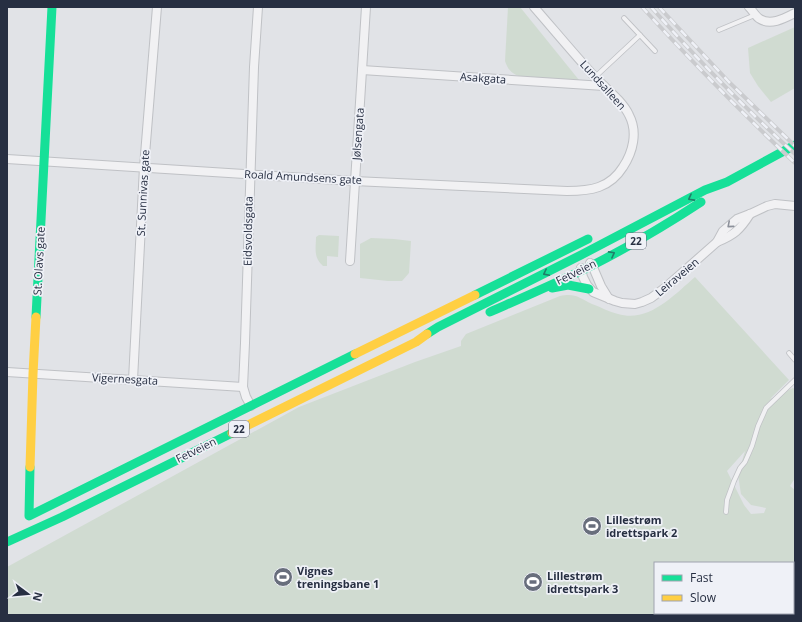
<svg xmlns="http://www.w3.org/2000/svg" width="802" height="622" font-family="'Open Sans',sans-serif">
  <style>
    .green { fill: #d0dbd1; fill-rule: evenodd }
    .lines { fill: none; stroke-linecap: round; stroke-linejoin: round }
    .lane-casing { stroke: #bfc1c5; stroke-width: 5.5 }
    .street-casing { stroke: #bfc1c5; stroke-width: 10 }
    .lane { stroke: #f1f1f3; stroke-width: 4 }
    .street { stroke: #f1f1f3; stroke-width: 8 }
    .fast { stroke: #16e098; stroke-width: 9 }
    .slow { stroke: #ffcf43; stroke-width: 9 }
    .rail-casing { stroke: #cacbce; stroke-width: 4 }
    .rail { stroke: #eff1f7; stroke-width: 2.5; stroke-dasharray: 8; stroke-linecap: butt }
    .oneway { stroke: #1f7f69 }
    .oneway2 { stroke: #8c909a }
    .labels { text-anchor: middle; stroke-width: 3.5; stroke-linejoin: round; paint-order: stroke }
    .shield { fill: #eff1f7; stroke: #636978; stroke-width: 1 }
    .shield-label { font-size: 10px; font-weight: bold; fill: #272f42 }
    .street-label { font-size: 11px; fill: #272f42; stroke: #eff1f7 }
    .poi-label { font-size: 11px; font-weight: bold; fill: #272f42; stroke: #eff1f7; text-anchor: start }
  </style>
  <rect width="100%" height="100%" fill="#e1e3e7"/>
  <g class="green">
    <path d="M508,7h12l59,73 -53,-2c-12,-3 -17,-5 -21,-17z"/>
    <polygon points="795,27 795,88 771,102 758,86 750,73 748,48"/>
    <path d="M319,235l20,1 -1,21 -11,-1v10h-4c-10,-9 -7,-17 -7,-29z"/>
    <polygon points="371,238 394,239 411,241 409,273 402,281 388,281 360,278 360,244"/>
    <path d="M695,277l94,103 -19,19 23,-11 2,1v89l-5,8 5,4v125h-785l-3,-3v-45l292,-160 116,-45 46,-16v-5l5,-7 94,-38c16,-3 19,2 32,8 9,3 17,8 26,10 31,9 56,-19 77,-37zM745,451l-7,24 3,19 10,11 15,3 -2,5 -13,1 -7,-9 -17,-34zM655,563h138v50h-138z"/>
  </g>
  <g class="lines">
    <g class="lane-casing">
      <g id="lane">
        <polyline points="624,18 655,51"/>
        <polyline points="719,30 755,15"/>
        <polyline points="595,77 640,35"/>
        <polyline points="789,353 795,360"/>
        <polyline points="726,512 727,500 734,481 740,468 745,462 752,446 758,426 766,408 795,380"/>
      </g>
    </g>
    <g class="street-casing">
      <g id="street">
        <path d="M749,7c4,4 7,10 11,12 11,7 25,-1 35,-6"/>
        <polyline points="362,70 604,86"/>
        <path d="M7,159l347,22 213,10c24,0 43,-3 56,-24 10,-15 15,-35 6,-52 -7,-15 -24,-27 -35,-39 -20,-22 -40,-46 -60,-69"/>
        <path d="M717,242c17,-7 23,-12 33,-28"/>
        <polyline points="350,261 366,7"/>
        <polyline points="590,263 592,265 601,286 609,299"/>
        <polyline points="581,268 583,277 587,285 593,292 615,301 622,303 635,304 642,302 651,298 666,287 717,242 723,231 737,219 750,214 767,206 775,204 795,206"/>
        <polyline points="7,372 133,380 243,387"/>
        <polyline points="133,380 144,167 157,7"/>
        <polyline points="251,406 246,397 243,387 245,343 254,67 258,7"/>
      </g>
    </g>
    <use href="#lane" class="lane"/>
    <use href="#street" class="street"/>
    <g class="fast">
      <polyline points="552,288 568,285 589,289"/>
      <polyline points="475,295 588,239"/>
      <path d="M490,312c34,-15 69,-30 103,-47 37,-19 73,-40 108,-63"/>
      <polyline points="36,317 52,7"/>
      <polyline points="427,334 438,327 581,255 705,190 727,182 795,145"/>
      <polyline points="30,467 29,516 355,354"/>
      <polyline points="7,542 62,517 232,433"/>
    </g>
    <g class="slow">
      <polyline points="355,354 475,295"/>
      <polyline points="232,433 416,342 427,334"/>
      <polyline points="30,467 33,374 36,317"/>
    </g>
    <g class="rail-casing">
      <g id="rail">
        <path d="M642,7c49,54 100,106 153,156"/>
        <path d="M651,7c45,51 94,101 144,147"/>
        <polyline points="659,7 729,82 795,146"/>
      </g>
    </g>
    <use href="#rail" class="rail"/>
  </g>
  <defs><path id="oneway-chevron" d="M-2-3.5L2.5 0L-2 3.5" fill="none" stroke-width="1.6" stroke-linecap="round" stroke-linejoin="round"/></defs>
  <g class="oneway">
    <use href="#oneway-chevron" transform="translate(691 198) rotate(152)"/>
    <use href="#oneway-chevron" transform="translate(612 254) rotate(-28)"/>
    <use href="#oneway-chevron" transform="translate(546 273) rotate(153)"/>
  </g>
  <use class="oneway2" href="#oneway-chevron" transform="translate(730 225) rotate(139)"/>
  <defs>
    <g id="stadium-disc" transform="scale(1)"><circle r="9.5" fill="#686e7c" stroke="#eff1f7"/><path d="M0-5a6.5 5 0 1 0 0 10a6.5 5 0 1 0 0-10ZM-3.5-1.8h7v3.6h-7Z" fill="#fff"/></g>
  </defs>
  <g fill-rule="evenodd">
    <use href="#stadium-disc" x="592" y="526"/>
    <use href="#stadium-disc" x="283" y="577"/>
    <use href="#stadium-disc" x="533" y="582"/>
  </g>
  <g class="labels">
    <g class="shield">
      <rect x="626" y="233" width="20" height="16" rx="3"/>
      <rect x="229" y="421" width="20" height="16" rx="3"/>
    </g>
    <g class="shield-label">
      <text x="636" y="245">22</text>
      <text x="239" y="433">22</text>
    </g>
    <g class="street-label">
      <text transform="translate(483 78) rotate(4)" y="4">Asakgata</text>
      <text transform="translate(603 85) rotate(48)" y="4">Lundsalleen</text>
      <text transform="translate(358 134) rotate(-86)" y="4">Jølsengata</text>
      <text transform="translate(303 177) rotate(3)" y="4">Roald Amundsens gate</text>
      <text transform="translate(143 193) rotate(-87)" y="4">St. Sunnivas gate</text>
      <text transform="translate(248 231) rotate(-89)" y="4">Eidsvoldsgata</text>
      <text transform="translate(39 261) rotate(-87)" y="4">St. Olavs gate</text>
      <text transform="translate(576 272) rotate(-26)" y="4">Fetveien</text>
      <text transform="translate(677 277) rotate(-40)" y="4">Leiraveien</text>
      <text transform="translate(125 379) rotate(3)" y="4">Vigernesgata</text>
      <text transform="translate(196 450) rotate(-26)" y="4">Fetveien</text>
    </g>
    <g class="poi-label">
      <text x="606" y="524">Lillestrøm<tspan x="606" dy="13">idrettspark 2</tspan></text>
      <text x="297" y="575">Vignes<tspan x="297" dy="13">treningsbane 1</tspan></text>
      <text x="547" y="580">Lillestrøm<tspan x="547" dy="13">idrettspark 3</tspan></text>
    </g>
  </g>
  <rect width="802" height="622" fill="none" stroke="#272f42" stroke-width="16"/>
  <rect x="654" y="562" width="140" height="52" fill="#eff1f7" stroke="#9fa3af"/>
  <rect x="662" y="575" width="20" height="6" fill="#16e098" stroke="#9fa3af"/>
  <text x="690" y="582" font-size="12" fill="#272f42">Fast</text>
  <rect x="662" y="595" width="20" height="6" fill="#ffcf43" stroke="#9fa3af"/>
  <text x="690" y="602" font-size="12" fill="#272f42">Slow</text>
  <g transform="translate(28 594) rotate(106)" stroke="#eff1f7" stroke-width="3" paint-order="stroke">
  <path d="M0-3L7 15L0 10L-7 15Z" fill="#272f42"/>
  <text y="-6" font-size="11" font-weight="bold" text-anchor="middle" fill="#272f42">N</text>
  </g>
</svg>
